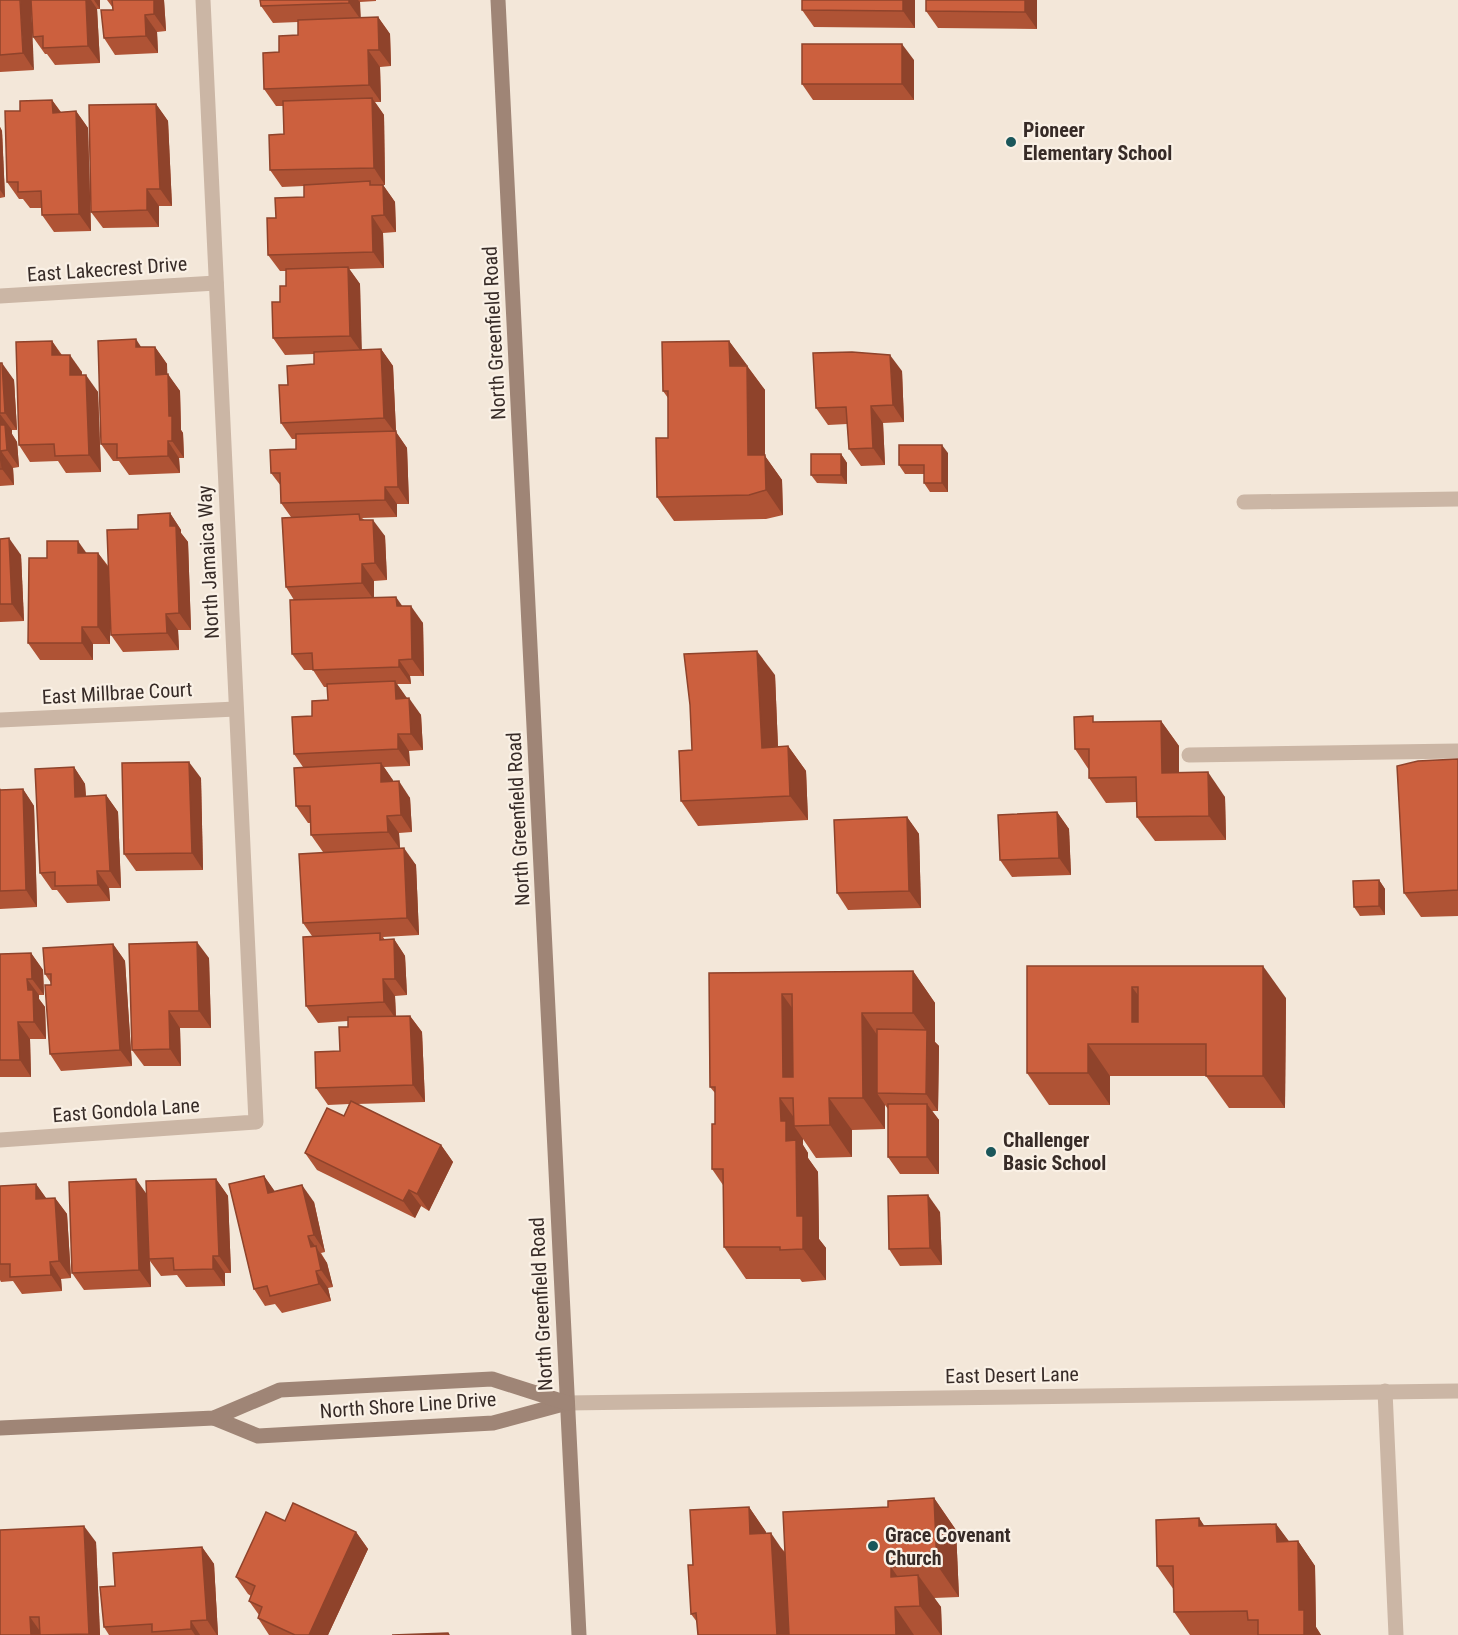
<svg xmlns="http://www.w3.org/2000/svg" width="1458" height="1635" font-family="'Roboto Condensed',sans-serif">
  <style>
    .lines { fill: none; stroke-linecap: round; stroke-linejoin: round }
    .lane { stroke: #cbb6a5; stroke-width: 15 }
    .street { stroke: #cbb6a5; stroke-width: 15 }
    .secondary { stroke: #9f8576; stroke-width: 15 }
    .wall { fill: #af5335 }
    .shaded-wall { fill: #8f432b }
    .building { fill: #cc603e; stroke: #8f432b; stroke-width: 1.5; fill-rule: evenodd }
    .poi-dot { fill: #1a565a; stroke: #faf1e6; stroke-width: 2 }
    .labels { text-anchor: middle; stroke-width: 4.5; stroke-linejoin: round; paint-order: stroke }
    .poi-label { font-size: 20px; font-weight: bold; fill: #372b27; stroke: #faf1e6; text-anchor: start }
    .street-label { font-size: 20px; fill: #372b27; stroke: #faf1e6 }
  </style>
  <rect width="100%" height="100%" fill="#f3e7d9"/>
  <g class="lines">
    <g class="lane">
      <polyline points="1244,502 1458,499"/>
      <polyline points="1189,755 1458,751"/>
    </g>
    <g class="street">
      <polyline points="0,296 216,283"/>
      <polyline points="0,720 236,709"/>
      <polyline points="0,1140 256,1122 203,0"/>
      <polyline points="1385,1391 1396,1635"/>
      <polyline points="567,1403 1458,1391"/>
    </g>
    <g class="secondary">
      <polyline points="498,0 579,1635"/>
      <polyline points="214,1418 258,1436 493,1423 567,1403"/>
      <polyline points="0,1428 214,1418 280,1390 492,1379 567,1403"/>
    </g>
  </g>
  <g class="wall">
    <polygon points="0,0 34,70 0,72"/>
    <polygon points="31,0 100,0 100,9 97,9 100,63 55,65 47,54 45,54 33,37"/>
    <polygon points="107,0 164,0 166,31 157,32 158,53 115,55 104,38 113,10 113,8"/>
    <polygon points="260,0 376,0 376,1 360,2 360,18 378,17 390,34 391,66 380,67 381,102 375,102 384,115 385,185 373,185 383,185 395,202 396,232 383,233 384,268 349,269 360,284 361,350 381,349 393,366 396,432 407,448 409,504 397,504 397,517 362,518 385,536 387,580 374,581 374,598 402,606 423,623 424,676 410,676 411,684 397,684 407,699 421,715 423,750 409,751 410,766 384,767 393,781 410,798 412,832 399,833 400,848 416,865 419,935 383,937 385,940 394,939 405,956 407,995 395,996 396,1016 410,1016 422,1032 425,1102 357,1104 441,1145 453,1162 429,1211 421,1206 415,1218 317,1170 305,1153 344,1116 349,1104 328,1105 316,1088 340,1051 348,1027 348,1021 318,1023 306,1006 312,936 303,923 323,852 311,835 310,823 308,823 296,806 303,767 294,754 312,716 328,700 328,687 324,687 313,670 304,670 292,654 294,600 286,587 291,517 281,503 281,486 271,473 296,449 296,439 292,439 281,423 288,385 314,364 314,354 285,355 273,338 280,302 286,286 286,271 280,271 268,255 276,218 304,197 304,186 282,187 270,170 284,134 283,106 276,106 264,89 279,52 298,35 298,22 273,23 261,6"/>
    <polygon points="802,0 915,0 915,28 814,27 802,10"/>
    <polygon points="1037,0 1037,29 938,28 926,11"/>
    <polygon points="914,60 914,100 813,100 802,84"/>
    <polygon points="52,100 61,112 76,111 88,128 91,231 54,232 42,215 42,208 30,208 23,199 19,199 7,182 20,111"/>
    <polygon points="156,104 168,121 172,206 159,206 159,227 103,228 91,212"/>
    <polygon points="0,127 2,131 5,197 0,198"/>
    <polygon points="52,341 62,355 82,372 82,375 98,392 101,472 66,473 58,461 30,462 19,445"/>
    <polygon points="729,341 765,390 765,456 782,480 783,515 766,519 674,521 657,497 668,438 668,398 663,391"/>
    <polygon points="141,347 155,347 167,364 167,374 180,391 181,430 183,433 184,458 179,458 180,473 129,475 119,461 113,461 101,444"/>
    <polygon points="0,363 14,380 17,430 12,430 12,434 17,442 19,467 13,468 14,485 0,486"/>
    <polygon points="902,371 904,422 883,423 885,465 861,466 849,449 847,424 828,425 816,408"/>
    <polygon points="948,453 948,492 930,492 924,483 924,474 905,474 899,465"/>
    <polygon points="841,454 847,463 847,484 817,483 811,475"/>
    <polygon points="170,513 181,530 181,533 188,542 191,630 178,630 179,650 123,652 111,635 110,605 110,644 93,644 93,660 40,660 28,643 47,558 86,553 98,553 109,567 138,529"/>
    <polygon points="0,539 21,555 24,621 0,622"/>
    <polygon points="775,675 778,747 788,746 806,771 808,820 698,826 681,801 692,750"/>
    <polygon points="1161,721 1179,746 1179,773 1225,797 1226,840 1155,841 1137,817 1137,802 1106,803 1089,778 1089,770 1075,749 1097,722"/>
    <polygon points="1458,759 1458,916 1421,917 1404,893"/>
    <polygon points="74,767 85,784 86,796 106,795 118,812 121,888 109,888 110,901 67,903 57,890 52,890 40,873"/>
    <polygon points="201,778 203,870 136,871 124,854"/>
    <polygon points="0,788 1,790 23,789 34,806 37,907 0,909"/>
    <polygon points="1057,812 1069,829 1071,875 1012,877 1000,860"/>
    <polygon points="907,817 919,834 921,908 848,910 837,893"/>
    <polygon points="1379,880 1385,889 1385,915 1360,916 1354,907"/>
    <polygon points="113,944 125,961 132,1066 61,1071 50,1054 51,983 45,974"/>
    <polygon points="31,953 43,970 44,995 39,995 39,999 45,1007 46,1039 30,1039 31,1077 0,1077 0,954"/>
    <polygon points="209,958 211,1028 180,1028 181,1066 144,1066 132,1050"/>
    <polygon points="1027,966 1286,998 1285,1108 1229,1108 1206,1076 1110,1076 1110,1105 1049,1105 1027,1073"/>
    <polygon points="913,971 935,1003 935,1042 939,1046 938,1111 932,1111 939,1120 939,1174 900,1174 888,1157 888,1109 885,1105 885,1129 852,1130 852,1157 816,1158 803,1139 803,1145 808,1153 808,1158 818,1172 819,1239 826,1248 826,1280 802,1282 800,1279 746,1279 724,1247 723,1185 712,1169 715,1124 715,1093 710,1087 709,973"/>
    <polygon points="264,1176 275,1192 314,1202 325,1252 321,1253 327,1263 333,1287 328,1288 331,1301 282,1313 275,1304 265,1306 254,1289"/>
    <polygon points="216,1179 228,1196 231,1273 225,1273 225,1286 186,1287 177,1275 161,1276 150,1261 151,1287 84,1290 72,1273 146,1194"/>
    <polygon points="36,1184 46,1198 55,1198 67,1214 71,1278 61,1279 62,1291 22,1294 13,1281 1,1282 0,1280 0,1186"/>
    <polygon points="940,1212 942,1265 900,1266 889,1249"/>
    <polygon points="934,1498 956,1530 959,1597 934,1598 941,1607 942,1635 698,1635 697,1622 691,1614 693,1565 749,1507 766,1532 766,1533 785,1552 888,1507"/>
    <polygon points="1199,1518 1204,1526 1276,1524 1289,1542 1298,1541 1315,1566 1316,1627 1321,1635 1190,1635 1174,1612 1174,1590 1157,1566"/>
    <polygon points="285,1521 356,1532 368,1549 328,1635 269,1635 258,1618 259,1615 249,1601 251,1596 248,1594 236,1577"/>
    <polygon points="96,1542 100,1635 0,1635"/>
    <polygon points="202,1547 214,1564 218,1635 109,1635 104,1627 115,1586"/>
  </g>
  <g class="shaded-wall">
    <polygon points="20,0 31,0 34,70 23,53"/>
    <polygon points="86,0 91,0 97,9 100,63 88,46"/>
    <polygon points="94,0 100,0 100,9"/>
    <polygon points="154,0 164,0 166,31 154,14"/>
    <polygon points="349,0 358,0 360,2 361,20 349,3"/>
    <polygon points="903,0 915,0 915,28 903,11"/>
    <polygon points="1025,0 1037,0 1037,29 1025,12"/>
    <polygon points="145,15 157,32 158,53 146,36"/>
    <polygon points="378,17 390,34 391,66 379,50"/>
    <polygon points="902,44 914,60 914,100 902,84"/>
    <polygon points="368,50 380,67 381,102 369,85"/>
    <polygon points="372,98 384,115 385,185 374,168"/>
    <polygon points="52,100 64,117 53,113"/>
    <polygon points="156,104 168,121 172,206 160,189"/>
    <polygon points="76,111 88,128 91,231 79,214"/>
    <polygon points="0,127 2,131 5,197 0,190"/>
    <polygon points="383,185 395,202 396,232 384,215"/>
    <polygon points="147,189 159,206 159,227 147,210"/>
    <polygon points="372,216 383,233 384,268 373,252"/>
    <polygon points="348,267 360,284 362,353 350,336"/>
    <polygon points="136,339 147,356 136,347"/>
    <polygon points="52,341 63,358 52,355"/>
    <polygon points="729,341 747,365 730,366"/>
    <polygon points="155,347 167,364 168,391 156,375"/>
    <polygon points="381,349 393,366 396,432 407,448 409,504 398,487 396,434 384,418"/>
    <polygon points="70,355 82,372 82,392 70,375"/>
    <polygon points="890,355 902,371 904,422 893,405"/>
    <polygon points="2,363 14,380 17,430 5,413"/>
    <polygon points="747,366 765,390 765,456 782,480 783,515 766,490 748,455"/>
    <polygon points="168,374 180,391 181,430 183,433 184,458 172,441 169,416"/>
    <polygon points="86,375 98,392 101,472 89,455"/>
    <polygon points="871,406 883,423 885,465 873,448"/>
    <polygon points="0,414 12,430 12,434 17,442 19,467 7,450 0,425"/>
    <polygon points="168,441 179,458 180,473 168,456"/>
    <polygon points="942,445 948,453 948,492 942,483"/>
    <polygon points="1,451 13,468 14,485 2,469"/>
    <polygon points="841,454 847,463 847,484 841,475"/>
    <polygon points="385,487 397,504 397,517 385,500"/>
    <polygon points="170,513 181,530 181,533 188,542 191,630 179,613 170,526"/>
    <polygon points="373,520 385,536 387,580 375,563"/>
    <polygon points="9,538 21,555 24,621 12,604"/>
    <polygon points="78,541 90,558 78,553"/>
    <polygon points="98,553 110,570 110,644 98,627"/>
    <polygon points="362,564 374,581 374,600 362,583"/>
    <polygon points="396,597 408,614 397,606"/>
    <polygon points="411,606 423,623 424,676 412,659"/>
    <polygon points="166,614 178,630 179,650 167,633"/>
    <polygon points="82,627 93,644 93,660 82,643"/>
    <polygon points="757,651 775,675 779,772 762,748"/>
    <polygon points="399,660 410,676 411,684 399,667"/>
    <polygon points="395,681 407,698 407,716 396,699"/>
    <polygon points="409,698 421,715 423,750 411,734"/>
    <polygon points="1161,721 1179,746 1179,798 1162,773"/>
    <polygon points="398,734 409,751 410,766 398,749"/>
    <polygon points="788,746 806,771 808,820 790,796"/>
    <polygon points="189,762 201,778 203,870 192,853"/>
    <polygon points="381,763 393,780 393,798 381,782"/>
    <polygon points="74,767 85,784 87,814 75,797"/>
    <polygon points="1208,772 1225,797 1226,840 1209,816"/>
    <polygon points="399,781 410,798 412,832 401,815"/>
    <polygon points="23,789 34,806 37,907 26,890"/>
    <polygon points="106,795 118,812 121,888 110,871"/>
    <polygon points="1057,812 1069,829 1071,875 1059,858"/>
    <polygon points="387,816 399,833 400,849 388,832"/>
    <polygon points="907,817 919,834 921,908 909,891"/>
    <polygon points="404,848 416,865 419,935 407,918"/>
    <polygon points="97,871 109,888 110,901 98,885"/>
    <polygon points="1379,880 1385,889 1385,915 1379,906"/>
    <polygon points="394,939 405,956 407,995 395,979"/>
    <polygon points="197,942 209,958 211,1028 199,1011"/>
    <polygon points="113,944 125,961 132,1066 120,1050"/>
    <polygon points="31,953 43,970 44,995 32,979"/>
    <polygon points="1263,966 1286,998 1285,1108 1263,1076"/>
    <polygon points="913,971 935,1003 935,1042 939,1046 938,1111 926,1094 927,1032 913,1013"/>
    <polygon points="27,979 39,995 39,999 45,1007 46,1039 34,1022 28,990"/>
    <polygon points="383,979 395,996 396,1019 384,1002"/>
    <polygon points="1132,987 1155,1018 1147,1044 1132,1022"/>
    <polygon points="782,994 805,1026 805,1109 783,1077"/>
    <polygon points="169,1011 180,1028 181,1066 170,1049"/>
    <polygon points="862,1013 884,1045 877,1093 885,1105 885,1129 863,1098"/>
    <polygon points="410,1016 422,1032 425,1102 413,1085"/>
    <polygon points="18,1022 30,1039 31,1077 20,1060"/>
    <polygon points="1088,1044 1110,1076 1110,1105 1088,1073"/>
    <polygon points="780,1098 800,1126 794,1126 803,1139 803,1145 808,1153 808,1158 818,1172 819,1239 826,1248 826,1280 803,1249 797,1216 786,1141 781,1121"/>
    <polygon points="829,1098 852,1130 852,1157 830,1125"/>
    <polygon points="927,1104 939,1120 939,1174 927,1157"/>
    <polygon points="441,1145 453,1162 429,1211 417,1194"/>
    <polygon points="264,1176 276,1193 268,1193"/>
    <polygon points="136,1179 148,1196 149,1259 150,1261 151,1287 139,1270"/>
    <polygon points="216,1179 228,1196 231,1273 219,1256"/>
    <polygon points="36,1184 48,1201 36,1199"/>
    <polygon points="302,1185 314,1202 325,1252 314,1235"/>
    <polygon points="409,1190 421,1206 415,1218 403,1201"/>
    <polygon points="928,1195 940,1212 942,1265 930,1248"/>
    <polygon points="55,1198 67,1214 71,1278 59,1261"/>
    <polygon points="308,1236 327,1263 333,1287 321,1270 311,1247"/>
    <polygon points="213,1256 225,1273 225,1286 213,1269"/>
    <polygon points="50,1262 61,1279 62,1291 51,1275"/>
    <polygon points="316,1271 328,1288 331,1301 319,1284"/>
    <polygon points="934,1498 956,1530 959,1597 937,1565"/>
    <polygon points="749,1507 766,1532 768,1559 750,1534"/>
    <polygon points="1199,1518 1216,1543 1199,1526"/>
    <polygon points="1276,1524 1294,1548 1277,1542"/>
    <polygon points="84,1526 96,1542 100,1635 90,1635 89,1634"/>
    <polygon points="356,1532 368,1549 328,1635 309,1635"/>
    <polygon points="771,1533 788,1558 793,1635 777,1635"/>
    <polygon points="1298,1541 1315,1566 1316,1627 1321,1635 1304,1635 1299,1610"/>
    <polygon points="202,1547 214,1564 218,1635 217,1635 207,1620"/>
    <polygon points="891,1567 913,1599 891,1577"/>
    <polygon points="918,1575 941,1607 942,1635 941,1635 920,1606"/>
    <polygon points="895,1607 914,1635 896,1635"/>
    <polygon points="30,1617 42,1634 42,1635 31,1635"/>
    <polygon points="191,1621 200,1635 195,1635 191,1629"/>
  </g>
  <g class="building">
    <polygon points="0,0 20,0 23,53 0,55"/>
    <polygon points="31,0 86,0 88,46 43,48 43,36 33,37"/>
    <polygon points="112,0 154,0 154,14 145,15 146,36 104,38 101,10 113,10"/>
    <polygon points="260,0 349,0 349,3 261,6"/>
    <polygon points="802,0 903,0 903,11 802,10"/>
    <polygon points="926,0 1025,0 1025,12 926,11"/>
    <polygon points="378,17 379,50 368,50 369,85 264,89 263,53 279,52 279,36 298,35 298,20"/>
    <rect x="802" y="44" width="100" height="40"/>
    <polygon points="372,98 374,168 270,170 269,135 284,134 283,101"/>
    <polygon points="52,100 53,113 76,111 79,214 42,215 41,191 18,192 18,182 7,182 5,111 20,111 20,101"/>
    <polygon points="156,104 160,189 147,189 147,210 91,212 89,105"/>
    <polygon points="370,181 370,185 383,185 384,215 372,216 373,252 268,255 267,218 276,218 275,198 304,197 304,185"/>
    <polygon points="348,267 350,336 273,338 272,302 280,302 280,286 286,286 286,269"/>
    <polygon points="136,339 136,347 155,347 156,375 168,374 169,416 172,416 172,441 168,441 168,456 117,458 117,444 101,444 98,341"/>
    <polygon points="52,341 52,355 70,355 70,375 86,375 89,455 55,456 54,444 19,445 16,342"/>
    <polygon points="729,341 730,366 747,366 748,455 765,455 766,490 749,495 657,497 656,438 668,438 668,391 663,391 662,342"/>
    <polygon points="381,349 384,418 281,423 279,385 288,385 287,366 314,364 314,352"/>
    <polygon points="852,352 890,355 893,405 871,406 873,448 849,449 846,407 816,408 813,353"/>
    <polygon points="0,363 2,363 5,413 0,413"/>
    <polygon points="0,420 0,425 5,425 7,450 1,451 2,469 0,469"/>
    <polygon points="396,431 398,487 385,487 385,500 281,503 280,473 271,473 270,450 296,449 296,434"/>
    <polygon points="899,445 942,445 942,483 924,483 924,465 899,465"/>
    <rect x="811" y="454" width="30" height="21"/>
    <polygon points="170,513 170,526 176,526 179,613 166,614 167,633 111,635 107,530 138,529 138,515"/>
    <polygon points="359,514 360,520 373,520 375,563 362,564 362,583 286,587 282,518"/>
    <polygon points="9,538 12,604 0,604 0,539"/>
    <polygon points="47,541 78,541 78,553 98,553 98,627 82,627 82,643 28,643 29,558 47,558"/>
    <polygon points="396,597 397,606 411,606 412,659 399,660 399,667 313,670 312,653 292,654 290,600"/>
    <polygon points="757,651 762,748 788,746 790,796 681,801 679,751 692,750 690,705 684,654"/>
    <polygon points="395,681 396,699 409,698 411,734 398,734 398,749 294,754 292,717 312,716 312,701 328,700 327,684"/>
    <polygon points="1093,716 1093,722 1161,721 1162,773 1208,772 1209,816 1137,817 1136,777 1089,778 1089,749 1075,749 1074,717"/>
    <polygon points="1458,759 1458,890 1404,893 1397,766 1418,761"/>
    <polygon points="189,762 192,853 124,854 122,763"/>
    <polygon points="381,763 381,782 399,781 401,815 387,816 388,832 311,835 310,806 296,806 294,768"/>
    <polygon points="74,767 75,797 106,795 110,871 97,871 98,885 55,886 55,872 40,873 35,769"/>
    <polygon points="23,789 26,890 0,891 0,790"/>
    <polygon points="1057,812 1059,858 1000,860 998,815"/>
    <polygon points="907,817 909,891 837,893 834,820"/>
    <polygon points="404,848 407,918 303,923 299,854"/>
    <polygon points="1379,880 1379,906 1354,907 1353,881"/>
    <polygon points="380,933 380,940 394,939 395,979 383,979 384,1002 306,1006 303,937"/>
    <polygon points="197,942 199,1011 169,1011 170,1049 132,1050 129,944"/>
    <polygon points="113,944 120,1050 50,1054 45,985 51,985 51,974 45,974 43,948"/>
    <polygon points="31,953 32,979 27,979 28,990 33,990 34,1022 18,1022 20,1060 0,1060 0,954"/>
    <path d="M1027,966h236v110h-57v-32h-118v29h-61zM1132,987h6v35h-6z"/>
    <path d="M913,971v42h-51l1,85h-34l1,27 -36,1 -1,-28h-13l1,23h5v20l10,-1 1,76h6v33l-23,1v-3h-56l-1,-78h-11v-45h3v-37h-5l-1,-114zM782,994h10l1,83h-10z"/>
    <polygon points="410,1016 413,1085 316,1088 315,1052 340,1051 339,1027 348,1027 348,1017"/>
    <polygon points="877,1029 927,1030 926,1094 877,1093"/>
    <polygon points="351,1101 441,1145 417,1194 409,1190 403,1201 305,1153 327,1108 344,1116"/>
    <rect x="888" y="1104" width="39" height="53"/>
    <polygon points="264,1176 268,1193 302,1185 314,1235 308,1236 311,1247 316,1246 321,1270 316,1271 319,1284 270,1296 267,1286 254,1289 229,1184"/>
    <polygon points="136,1179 139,1270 72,1273 69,1182"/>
    <polygon points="216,1179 219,1256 213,1256 213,1269 174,1270 173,1258 149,1259 146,1181"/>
    <polygon points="36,1184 36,1199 55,1198 59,1261 50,1262 51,1275 10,1277 10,1264 0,1264 0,1186"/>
    <polygon points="928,1195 930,1248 889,1249 888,1196"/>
    <polygon points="934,1498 937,1565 891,1567 891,1577 918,1575 920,1606 895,1607 896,1635 789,1635 783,1512 888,1507 888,1501"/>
    <polygon points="293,1503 356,1532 309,1635 295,1635 258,1618 262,1607 249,1601 255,1586 236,1577 266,1512 285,1521"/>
    <polygon points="749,1507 750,1534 771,1533 777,1635 698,1635 696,1613 691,1614 688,1565 693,1565 690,1510"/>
    <polygon points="1199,1518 1199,1526 1276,1524 1277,1542 1298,1541 1299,1610 1304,1610 1304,1635 1258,1635 1258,1620 1248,1620 1247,1611 1174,1612 1173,1566 1157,1566 1156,1520"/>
    <polygon points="84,1526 89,1634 40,1635 39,1617 30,1617 31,1635 0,1635 0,1530"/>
    <polygon points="202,1547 207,1620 191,1621 191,1629 152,1632 152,1624 104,1627 100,1587 115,1586 113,1553"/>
    <polygon points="448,1633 449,1635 392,1635"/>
  </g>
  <g class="poi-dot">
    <circle cx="1011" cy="142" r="6"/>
    <circle cx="991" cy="1152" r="6"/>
    <circle cx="873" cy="1546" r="6"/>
  </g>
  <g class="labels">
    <g class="poi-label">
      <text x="1023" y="137">Pioneer<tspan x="1023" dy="23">Elementary School</tspan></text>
      <text x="1003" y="1147">Challenger<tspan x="1003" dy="23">Basic School</tspan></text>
      <text x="885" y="1542">Grace Covenant<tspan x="885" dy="23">Church</tspan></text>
    </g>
    <g class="street-label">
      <text transform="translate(107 269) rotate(-4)" y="7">East Lakecrest Drive</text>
      <text transform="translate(494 333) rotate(-93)" y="7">North Greenfield Road</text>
      <text transform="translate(208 562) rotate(-93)" y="7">North Jamaica Way</text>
      <text transform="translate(117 693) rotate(-3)" y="7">East Millbrae Court</text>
      <text transform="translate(518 819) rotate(-93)" y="7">North Greenfield Road</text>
      <text transform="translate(126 1110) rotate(-4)" y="7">East Gondola Lane</text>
      <text transform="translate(541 1304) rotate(-93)" y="7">North Greenfield Road</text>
      <text transform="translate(1012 1375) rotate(-1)" y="7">East Desert Lane</text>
      <text transform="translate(408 1405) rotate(-4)" y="7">North Shore Line Drive</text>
    </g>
  </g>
</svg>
